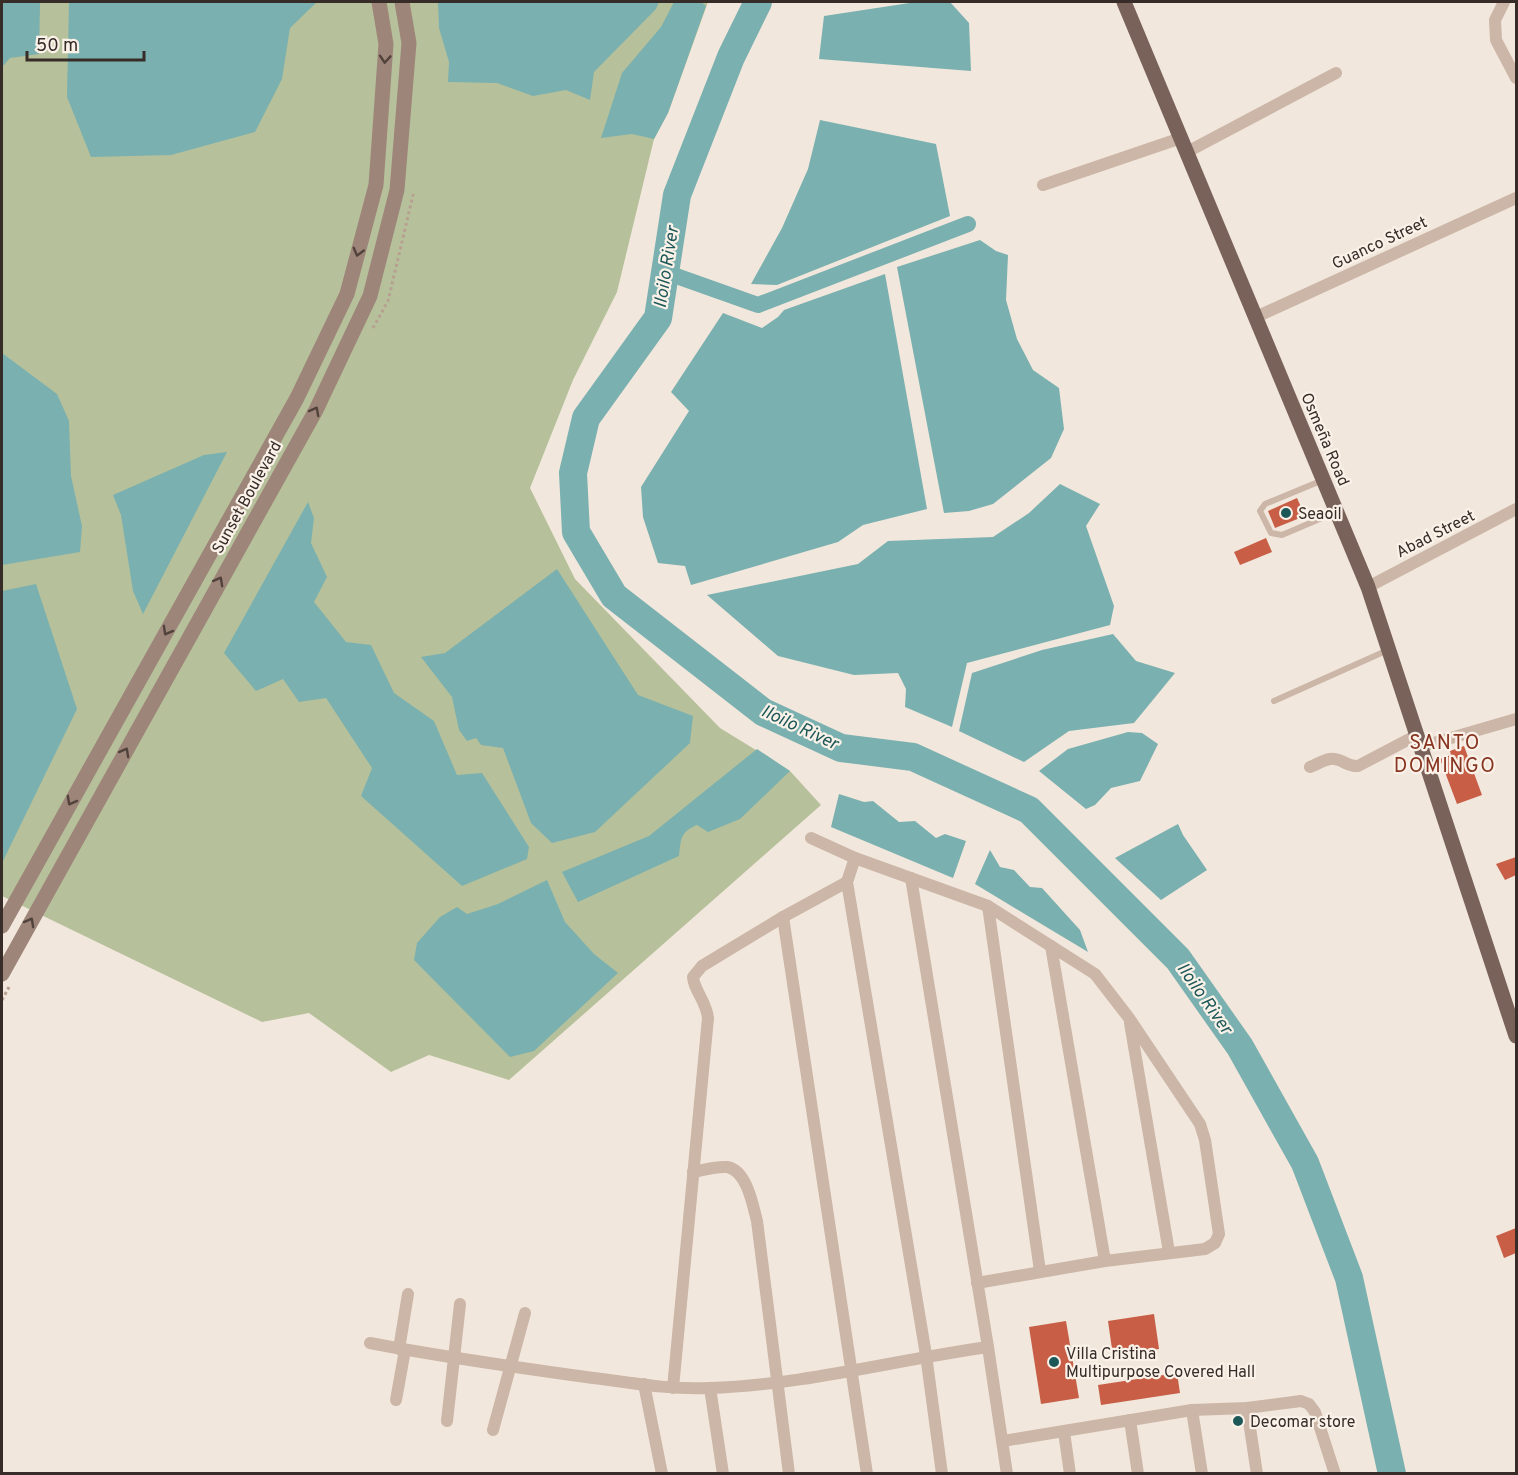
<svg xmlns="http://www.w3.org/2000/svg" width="1518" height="1475" font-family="Overpass,sans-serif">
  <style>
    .green { fill: #b6c19b }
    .water { fill: #7ab0af }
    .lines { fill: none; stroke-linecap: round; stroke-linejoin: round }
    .canal { stroke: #7ab0af; stroke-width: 16 }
    .river { stroke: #7ab0af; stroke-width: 28 }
    .building { fill: #c75e45 }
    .path { stroke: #b6a091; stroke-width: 3; stroke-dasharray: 3 3; stroke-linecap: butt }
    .lane { stroke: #cbb6a7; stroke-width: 6 }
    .street { stroke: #cbb6a7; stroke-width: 12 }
    .secondary { stroke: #9e8579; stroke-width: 15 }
    .primary { stroke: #796259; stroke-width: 15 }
    .oneway { stroke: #51423c }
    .poi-dot { fill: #1d5859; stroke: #faf1e8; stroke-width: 2 }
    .labels { text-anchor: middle; stroke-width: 4.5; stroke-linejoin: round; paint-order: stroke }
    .street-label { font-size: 16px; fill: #372c28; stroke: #faf1e8 }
    .poi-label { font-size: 16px; fill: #372c28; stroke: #faf1e8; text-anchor: start }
    .water-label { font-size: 18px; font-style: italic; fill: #1d5859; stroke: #faf1e8 }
    .quarter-label { font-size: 20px; letter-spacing: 1.5px; fill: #873420; stroke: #faf1e8 }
  </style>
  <rect width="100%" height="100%" fill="#f2e7dc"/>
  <polygon class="green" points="2,2 708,2 668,113 654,139 617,292 573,380 530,488 575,579 720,728 790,771 821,805 509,1080 429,1055 391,1072 309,1013 262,1022 2,896"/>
  <g class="water">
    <polygon points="2,2 40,2 39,54 10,58 2,67"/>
    <polygon points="69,2 317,2 290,28 282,79 255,132 171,155 91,157 67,97"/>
    <polygon points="438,2 659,2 656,9 594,72 590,100 566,90 533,96 497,83 448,82 449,62 439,28"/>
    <polygon points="674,2 701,2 706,6 668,113 654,139 632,134 601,138 622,73 661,27"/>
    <polygon points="916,2 950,2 969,23 971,71 819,59 824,16"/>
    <polygon points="820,120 936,144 950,216 777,285 751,284 782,228 808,169"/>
    <polygon points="980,240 996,251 1008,255 1006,300 1017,339 1033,370 1059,388 1064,429 1051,458 993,504 969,511 944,513 897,267"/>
    <polygon points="885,274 927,509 863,525 838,542 691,585 685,566 658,563 643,517 641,487 689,411 671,392 723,313 762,328 778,317 784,310"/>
    <polygon points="2,353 57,394 69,421 71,476 82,526 80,552 2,565"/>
    <polygon points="227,452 143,614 133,591 121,515 113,495 204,455"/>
    <polygon points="1060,484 1100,504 1086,526 1114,606 1110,625 967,663 952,727 905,707 906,689 898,673 854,675 778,656 707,595 858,564 888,541 993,537 1029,513"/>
    <polygon points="308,502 314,518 311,543 327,577 314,602 346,642 371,645 394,693 434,721 457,775 482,773 529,847 527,859 462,886 361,796 372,768 326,698 299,702 283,679 256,691 224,653"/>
    <polygon points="557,569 638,695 693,716 690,743 595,832 552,843 531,823 503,748 481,745 476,738 467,741 459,730 452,697 421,657 445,653"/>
    <polygon points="36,584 77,709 2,863 2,591"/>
    <polygon points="1113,634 1136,661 1175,673 1134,723 1069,731 1024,762 959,731 972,673 1042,650"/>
    <polygon points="1128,732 1142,733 1158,744 1140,781 1111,788 1095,805 1086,809 1039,771 1068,749"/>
    <path d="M757,749l33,22 -50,48 -32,13 -11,-7c-17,7 -16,14 -18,31l-101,46 -16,-30 87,-36z"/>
    <polygon points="839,794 864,802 873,801 899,822 915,821 936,838 945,834 966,841 953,878 831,827"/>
    <polygon points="1178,824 1183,835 1207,870 1161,900 1115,858"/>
    <polygon points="990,850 1000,867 1014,870 1030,887 1042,888 1080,930 1088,952 975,884"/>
    <polygon points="547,880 565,922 594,954 618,973 534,1051 510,1057 414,960 417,943 440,917 457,907 467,914 498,904"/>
  </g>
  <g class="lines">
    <polyline class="canal" points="665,272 758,305 968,224"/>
    <polyline class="river" points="758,2 731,57 677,195 658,318 586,418 573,473 576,532 614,596 763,712 841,748 913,757 1029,810 1178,959 1240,1047 1305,1163 1349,1278 1392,1474"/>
  </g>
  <g class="building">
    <polygon points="1297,498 1305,516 1275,528 1268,511"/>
    <polygon points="1266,538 1272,552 1240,565 1234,552"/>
    <polygon points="1464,746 1482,795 1457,804 1440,759 1451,755 1450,751"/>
    <polygon points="1516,857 1516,875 1505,880 1496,864"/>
    <polygon points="1516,1228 1516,1253 1504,1258 1496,1236"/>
    <polygon points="1154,1314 1159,1349 1113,1356 1108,1321"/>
    <polygon points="1066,1321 1079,1398 1041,1404 1029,1327"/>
    <polygon points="1177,1373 1180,1393 1101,1405 1098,1385"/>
  </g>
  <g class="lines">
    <g class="path">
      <polyline points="373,328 388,301 414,191"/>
      <polyline points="2,1000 9,987"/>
    </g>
    <g class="lane">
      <polyline points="1323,480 1265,504 1260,511 1271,533 1282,535 1336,512"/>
      <polyline points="1274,701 1388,650"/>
    </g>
    <g class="street">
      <polyline points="1504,2 1495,20 1496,40 1516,78"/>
      <polyline points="1187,152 1336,73"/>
      <polyline points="1043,185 1181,138"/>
      <polyline points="1256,317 1516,198"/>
      <polyline points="1368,587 1516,509"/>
      <polyline points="1420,747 1516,719"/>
      <path d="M1310,767c6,-2 13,-7 20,-8 10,-2 17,8 28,7l59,-31"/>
      <polyline points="811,838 855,858 988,906 1095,974 1129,1018 1200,1124 1205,1140 1219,1234 1215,1243 1205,1249 1105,1261 977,1283"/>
      <polyline points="855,858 847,882 926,1355 942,1474"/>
      <polyline points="911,878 988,1347 1007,1474"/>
      <polyline points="988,906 1040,1271"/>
      <polyline points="783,917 867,1474"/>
      <polyline points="1051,946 1105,1261"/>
      <polyline points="1130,1023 1169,1252"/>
      <path d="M693,1172c11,-2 23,-6 34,-5 20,3 26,39 30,54l32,253"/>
      <path d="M370,1343c72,14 144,24 216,34 41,5 82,13 123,11 94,-3 186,-28 279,-41"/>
      <polyline points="399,1349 408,1294"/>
      <polyline points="644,1384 662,1474"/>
      <path d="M673,1388l35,-370c-2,-18 -14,-27 -15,-41l9,-11 81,-49 64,-35"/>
      <polyline points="710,1388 723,1474"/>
      <polyline points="396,1400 405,1350"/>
      <polyline points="1247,1408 1257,1474"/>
      <polyline points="1192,1410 1202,1474"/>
      <polyline points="1130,1420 1138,1474"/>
      <polyline points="447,1421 460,1304"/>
      <polyline points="493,1430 525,1313"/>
      <polyline points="1064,1432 1070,1474"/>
      <polyline points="1003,1441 1192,1410 1247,1408 1301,1401 1309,1404 1315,1412 1335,1474"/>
    </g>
    <g class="secondary">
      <polyline points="2,926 297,398 347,294 376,185 386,44 379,2"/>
      <polyline points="2,974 316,410 370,296 397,190 409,43 402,2"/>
    </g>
    <polyline class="primary" points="1124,2 1368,587 1516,1036"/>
  </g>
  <defs><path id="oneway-chevron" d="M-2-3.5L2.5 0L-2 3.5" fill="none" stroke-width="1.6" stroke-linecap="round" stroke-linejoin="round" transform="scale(1.5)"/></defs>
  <g class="oneway">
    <use href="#oneway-chevron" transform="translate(385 59) rotate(94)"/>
    <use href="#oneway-chevron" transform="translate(358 252) rotate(105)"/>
    <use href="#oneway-chevron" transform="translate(315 411) rotate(-62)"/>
    <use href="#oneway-chevron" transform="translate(219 581) rotate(-61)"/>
    <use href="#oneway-chevron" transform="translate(167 631) rotate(119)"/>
    <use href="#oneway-chevron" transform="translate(125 752) rotate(-61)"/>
    <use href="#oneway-chevron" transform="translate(71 801) rotate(119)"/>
    <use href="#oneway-chevron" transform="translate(30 922) rotate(-61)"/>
  </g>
  <g class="poi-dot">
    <circle cx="1286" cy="513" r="6"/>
    <circle cx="1054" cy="1362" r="6"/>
    <circle cx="1238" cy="1421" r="6"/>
  </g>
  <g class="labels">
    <g class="street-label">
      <text transform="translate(1379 242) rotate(-25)" y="6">Guanco Street</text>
      <text transform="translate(1326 439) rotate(67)" y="6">Osmeña Road</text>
      <text transform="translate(246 497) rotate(-61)" y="6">Sunset Boulevard</text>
      <text transform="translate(1435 533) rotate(-27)" y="6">Abad Street</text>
    </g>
    <g class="poi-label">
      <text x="1298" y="519">Seaoil</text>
      <text x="1066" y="1359">Villa Cristina<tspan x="1066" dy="18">Multipurpose Covered Hall</tspan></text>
      <text x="1250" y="1427">Decomar store</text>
    </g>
    <g class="water-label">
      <text transform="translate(666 267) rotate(-81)" y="6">Iloilo River</text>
      <text transform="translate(800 727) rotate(25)" y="6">Iloilo River</text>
      <text transform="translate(1205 998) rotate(55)" y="6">Iloilo River</text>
    </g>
    <g class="quarter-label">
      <text x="1445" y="749">SANTO<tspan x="1445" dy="23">DOMINGO</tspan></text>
    </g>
  </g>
  <rect width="1518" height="1475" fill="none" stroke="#372c28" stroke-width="6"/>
  <path d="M27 51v9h117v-9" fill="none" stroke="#372c28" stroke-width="3"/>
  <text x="36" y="51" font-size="18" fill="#372c28" stroke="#faf1e8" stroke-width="4.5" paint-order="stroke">50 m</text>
</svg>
